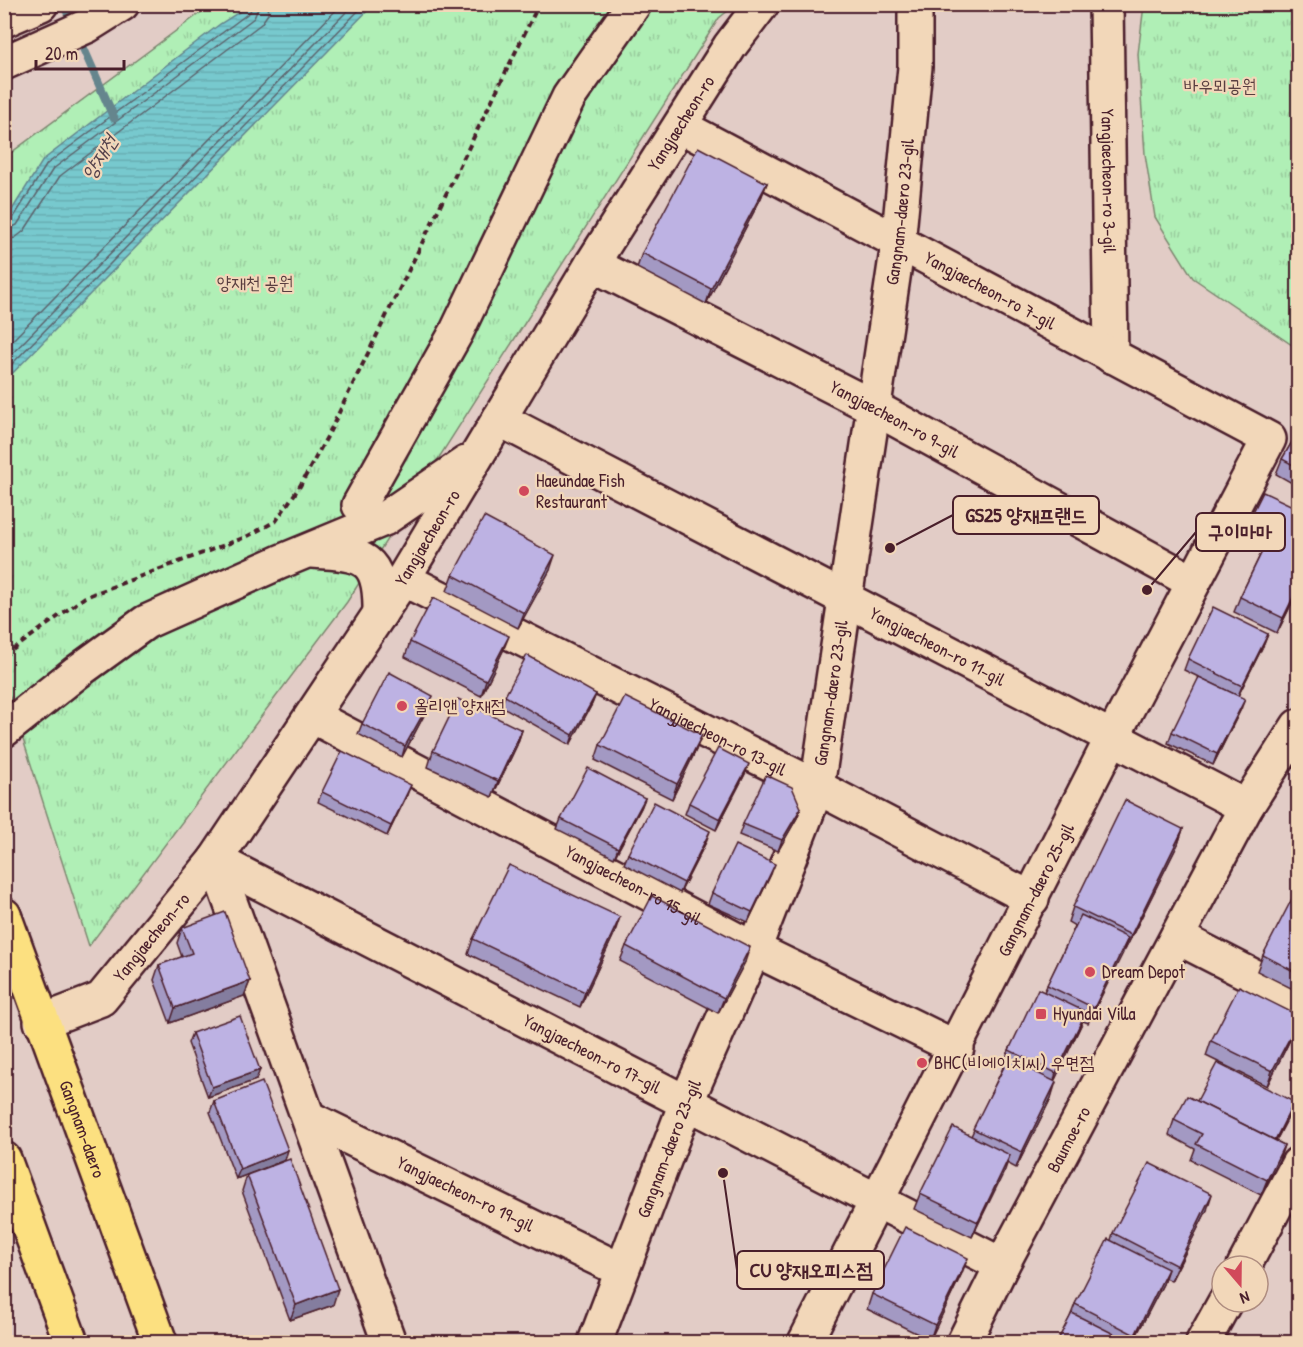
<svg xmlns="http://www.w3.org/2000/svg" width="1303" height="1347" font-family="'Patrick Hand','Poor Story',sans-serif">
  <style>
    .park { fill: url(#park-tufts); stroke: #7d8770; stroke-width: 1.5 }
    .water { fill: url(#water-rules); stroke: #65858d; stroke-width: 1.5 }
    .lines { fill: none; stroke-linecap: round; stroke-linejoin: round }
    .shore { stroke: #5c636c; stroke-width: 1.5 }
    .stream { stroke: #65858d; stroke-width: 9 }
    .minor-casing { stroke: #4a1f2b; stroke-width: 38 }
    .major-casing { stroke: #4a1f2b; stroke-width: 38 }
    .path { stroke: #4a1f2b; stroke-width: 4; stroke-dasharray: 6 4.5; stroke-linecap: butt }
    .minor { stroke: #f2d7b9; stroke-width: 33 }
    .major { stroke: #fce080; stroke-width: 33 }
    .wall { fill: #a399c3; stroke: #4a1f2b; stroke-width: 1.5 }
    .shaded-wall { fill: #847d9f; stroke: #4a1f2b; stroke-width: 1.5 }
    .building { fill: #bdb2e3; stroke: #4a1f2b; stroke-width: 1.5 }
    .poi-dot { fill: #d1495b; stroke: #f2d7b9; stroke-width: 2 }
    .labels { text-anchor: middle; stroke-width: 4.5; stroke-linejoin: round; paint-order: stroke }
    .park-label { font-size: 18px; fill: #593e40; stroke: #f2d7b9 }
    .street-label { font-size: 18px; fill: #4a1f2b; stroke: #f2d7b9 }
    .poi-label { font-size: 18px; fill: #4a1f2b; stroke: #f2d7b9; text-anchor: start }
    .water-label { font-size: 20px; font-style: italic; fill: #53414c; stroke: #f2d7b9 }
    .leader { fill: none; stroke: #4a1f2b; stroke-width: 2 }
    .callout-dot { fill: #4a1f2b; stroke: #f2d7b9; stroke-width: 2 }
    .callout { fill: #f2d7b9; stroke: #4a1f2b; stroke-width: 2 }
    .callout-label { font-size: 20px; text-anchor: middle; font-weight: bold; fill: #4a1f2b }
  </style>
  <defs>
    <pattern id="park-tufts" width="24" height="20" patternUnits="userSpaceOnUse" patternTransform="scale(1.5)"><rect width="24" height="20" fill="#b0efb6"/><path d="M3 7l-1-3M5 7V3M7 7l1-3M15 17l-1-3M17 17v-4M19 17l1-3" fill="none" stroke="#99cc9d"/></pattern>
    <pattern id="water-rules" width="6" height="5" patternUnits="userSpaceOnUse" patternTransform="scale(1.5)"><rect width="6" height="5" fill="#77c9ce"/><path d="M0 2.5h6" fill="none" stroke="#68acb1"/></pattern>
  </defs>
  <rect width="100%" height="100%" fill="#e2ccc6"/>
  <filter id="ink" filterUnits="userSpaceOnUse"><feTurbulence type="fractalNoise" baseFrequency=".0167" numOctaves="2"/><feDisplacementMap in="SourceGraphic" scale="12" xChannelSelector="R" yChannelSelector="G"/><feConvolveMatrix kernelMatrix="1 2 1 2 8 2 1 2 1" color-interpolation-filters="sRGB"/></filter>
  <g filter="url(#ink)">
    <g class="park">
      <polygon points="211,5 735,5 719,18 347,602 89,946 5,683 4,158"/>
      <polygon points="1144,5 1298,5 1298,349 1193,278 1155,217 1145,154 1138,54"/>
    </g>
    <polygon class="water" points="250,5 373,5 5,381 5,221 43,160 220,24"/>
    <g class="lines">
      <g class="shore">
        <polyline points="4,223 12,220 47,164 250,12 252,4"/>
        <polyline points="4,231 17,225 53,169 254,18 260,4"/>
        <polyline points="4,240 15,238 24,231 60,176 261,24 268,14 269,4"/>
        <polyline points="4,349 342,4"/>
        <polyline points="4,362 354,4"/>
        <polyline points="4,372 365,4"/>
      </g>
      <polyline class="stream" points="64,4 114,118"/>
      <g class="minor-casing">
        <g id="minor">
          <path id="s1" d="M1106,4l5,352"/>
          <polyline points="4,20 41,4"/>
          <polyline points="4,63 87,26 122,4"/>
          <path id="s2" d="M680,126l589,313 -157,299 -307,604"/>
          <path id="s3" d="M592,264l281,143 320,175"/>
          <path id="s4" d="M499,419l747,388"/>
          <polyline points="359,505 456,333 569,97 634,4"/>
          <path d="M312,551c52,3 69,5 68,63"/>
          <path id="s5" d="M403,579l414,208 215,112"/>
          <path id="s6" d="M312,716l442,233 203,99"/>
          <polyline points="4,730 77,672 146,622 280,562 384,519 466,463"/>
          <path id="s7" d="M215,860l787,405"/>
          <polyline points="215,860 389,1342"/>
          <polyline points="1177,937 1298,999"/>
          <path id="s8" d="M41,1022l60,-23 114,-139 188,-281 189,-315 138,-218 32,-42"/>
          <path id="s9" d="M309,1118l312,152"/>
          <polyline points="1244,1266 1298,1164"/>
          <path id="s10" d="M595,1342l91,-239 68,-154 63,-162 81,-543 17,-177v-63"/>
          <path id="s11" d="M964,1342l38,-77 244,-458 52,-81"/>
          <polyline points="1203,1342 1225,1302"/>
        </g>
      </g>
      <g class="major-casing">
        <g id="major">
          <path id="s12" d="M4,915l156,427"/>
          <polyline points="4,1159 71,1342"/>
        </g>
      </g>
      <polyline class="path" points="4,656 85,597 246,537 276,521 300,486 328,435 539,4"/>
      <use href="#minor" class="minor"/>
      <use href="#major" class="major"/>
    </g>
    <g class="wall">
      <polygon points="767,183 761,198 706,304 637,268 642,253"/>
      <polygon points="1299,430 1299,487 1276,474 1282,459"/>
      <polygon points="1299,509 1299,589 1277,633 1234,612 1240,597 1264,547 1243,537 1248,522"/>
      <polygon points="550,570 518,628 447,591 453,575"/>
      <polygon points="1268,634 1264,644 1238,696 1184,670 1188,659"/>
      <polygon points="410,642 503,651 481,696 405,657"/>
      <polygon points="596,694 592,704 570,745 501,706 505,696"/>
      <polygon points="429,706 402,757 358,734 362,724"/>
      <polygon points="1241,709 1213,765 1168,743 1172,732"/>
      <polygon points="522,730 517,745 492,797 428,767 433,751"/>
      <polygon points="600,745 696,750 672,799 595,760"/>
      <polygon points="745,774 716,830 685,814 689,803"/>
      <polygon points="322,792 407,795 387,836 318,802"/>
      <polygon points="645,798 641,808 614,858 557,829 561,819"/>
      <polygon points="801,808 797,818 778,851 739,835 743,824"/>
      <polygon points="1183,829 1178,844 1125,950 1124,949 1088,1023 1083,1021 1054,1081 1051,1098 1016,1168 1007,1163 972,1237 914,1209 920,1194 971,1136 1006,1061 1005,1060 1009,1050 1044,992 1075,926 1068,922 1073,907"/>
      <polygon points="706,842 680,893 624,864 628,854"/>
      <polygon points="771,874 748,922 708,904 712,893"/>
      <polygon points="1299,893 1299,992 1257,971 1263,955"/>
      <polygon points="182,928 250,981 244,996 170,1023 154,980 159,965 182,957 177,943"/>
      <polygon points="615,932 580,1007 468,954 473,939"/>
      <polygon points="626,946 745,962 718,1013 620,961"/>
      <polygon points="1299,1016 1299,1021 1294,1032 1267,1086 1206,1056 1211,1041"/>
      <polygon points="192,1033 256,1080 208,1097 188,1043"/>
      <polygon points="214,1101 285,1160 236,1179 210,1112"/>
      <polygon points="1197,1101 1294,1102 1291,1112 1276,1141 1284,1145 1279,1160 1261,1195 1191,1160 1195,1149 1169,1135 1174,1120"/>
      <polygon points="247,1175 333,1305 290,1320 242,1191"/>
      <polygon points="1207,1210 1171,1281 1165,1278 1163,1284 1133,1342 1057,1342 1070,1317 1075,1304 1111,1240 1113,1233"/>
      <polygon points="962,1273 930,1340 867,1309 872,1294"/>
    </g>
    <g class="shaded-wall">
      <polygon points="767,183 761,198 706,304 711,289"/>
      <polygon points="555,555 550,570 518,628 524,613"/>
      <polygon points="1299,585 1299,589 1277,633 1283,618"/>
      <polygon points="1268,634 1264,644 1238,696 1242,686"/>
      <polygon points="509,636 503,651 481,696 486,680"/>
      <polygon points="596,694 592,704 570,745 573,735"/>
      <polygon points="433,696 429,706 402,757 405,746"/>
      <polygon points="1245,699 1241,709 1213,765 1217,754"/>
      <polygon points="522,730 517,745 492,797 498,781"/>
      <polygon points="702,735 696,750 672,799 677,784"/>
      <polygon points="749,764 745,774 716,830 720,819"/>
      <polygon points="411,785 407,795 387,836 391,826"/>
      <polygon points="645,798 641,808 614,858 618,848"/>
      <polygon points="801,808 797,818 778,851 782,840"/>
      <polygon points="1183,829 1178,844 1125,950 1131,935"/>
      <polygon points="710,831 706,842 680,893 684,883"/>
      <polygon points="775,864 771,874 748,922 752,912"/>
      <polygon points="620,917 615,932 580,1007 585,992"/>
      <polygon points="1128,938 1123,953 1088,1023 1094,1008"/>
      <polygon points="750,947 745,962 718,1013 724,998"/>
      <polygon points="250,981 244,996 170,1023 175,1008"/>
      <polygon points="1086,1012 1082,1023 1053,1084 1056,1073"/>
      <polygon points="1299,1020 1294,1032 1267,1086 1272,1071"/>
      <polygon points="260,1070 256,1080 208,1097 212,1087"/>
      <polygon points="1056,1082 1051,1098 1016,1168 1022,1152"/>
      <polygon points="1294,1102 1291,1112 1270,1152 1274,1142"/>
      <polygon points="1284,1145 1279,1160 1261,1195 1267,1180"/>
      <polygon points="288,1150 285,1160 236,1179 240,1169"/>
      <polygon points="1010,1155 1005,1170 972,1237 978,1222"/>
      <polygon points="1212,1194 1207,1210 1171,1281 1177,1266"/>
      <polygon points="968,1258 962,1273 930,1340 935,1325"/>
      <polygon points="1168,1269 1163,1284 1133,1342 1132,1342 1135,1335"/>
      <polygon points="338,1289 333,1305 290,1320 296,1305"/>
    </g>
    <g class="building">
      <polygon points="698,147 767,183 711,289 642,253"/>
      <polygon points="1299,430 1299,468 1282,459"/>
      <polygon points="1263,492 1299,509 1299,585 1283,618 1240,597 1271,533 1248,522"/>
      <polygon points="484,517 555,555 524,613 453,575"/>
      <polygon points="433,598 509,636 486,680 410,642"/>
      <polygon points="1213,607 1268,634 1242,686 1188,659"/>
      <polygon points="527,655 596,694 573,735 505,696"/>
      <polygon points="389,672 433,696 405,746 362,724"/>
      <polygon points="1199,677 1245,699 1217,754 1172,732"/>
      <polygon points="625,697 702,735 677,784 600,745"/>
      <polygon points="458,699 522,730 498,781 433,751"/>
      <polygon points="718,748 749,764 720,819 689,803"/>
      <polygon points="342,751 411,785 391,826 322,792"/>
      <polygon points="588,768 645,798 618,848 561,819"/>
      <polygon points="766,775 792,787 801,808 782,840 743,824"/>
      <polygon points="1125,800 1183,829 1131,935 1073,907"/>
      <polygon points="654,802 710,831 684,883 628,854"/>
      <polygon points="735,845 775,864 752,912 712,893"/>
      <polygon points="509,865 620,917 585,992 473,939"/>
      <polygon points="1296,891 1299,893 1299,974 1263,955"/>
      <polygon points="652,896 750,947 724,998 626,946"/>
      <polygon points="225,912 250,981 175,1008 159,965 192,953 182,928"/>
      <polygon points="1081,915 1128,938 1094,1008 1047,985"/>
      <polygon points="1239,986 1299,1016 1299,1020 1272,1071 1211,1041"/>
      <polygon points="1038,989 1086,1012 1056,1073 1009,1050"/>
      <polygon points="240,1016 260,1070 212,1087 192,1033"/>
      <polygon points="1008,1059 1056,1082 1022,1152 973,1129"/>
      <polygon points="1217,1063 1294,1102 1275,1140 1197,1101"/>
      <polygon points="262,1082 288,1150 240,1169 214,1101"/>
      <polygon points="1187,1096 1284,1145 1267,1180 1196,1144 1202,1134 1174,1120"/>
      <polygon points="953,1127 1010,1155 978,1222 920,1194"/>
      <polygon points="290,1159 338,1289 296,1305 247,1175"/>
      <polygon points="1149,1163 1212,1194 1177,1266 1113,1233"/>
      <polygon points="905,1227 968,1258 935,1325 872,1294"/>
      <polygon points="1108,1239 1168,1269 1135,1335 1075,1304"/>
      <polygon points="1072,1313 1130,1342 1057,1342"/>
    </g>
  </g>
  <g class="poi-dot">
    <circle cx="524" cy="491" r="6"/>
    <circle cx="402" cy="706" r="6"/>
    <circle cx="1090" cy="972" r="6"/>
    <rect x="1035" y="1008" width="12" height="12" rx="3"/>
    <circle cx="922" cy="1063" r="6"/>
  </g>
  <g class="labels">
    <g class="park-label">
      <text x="1220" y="92">바우뫼공원</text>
      <text x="255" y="289">양재천 공원</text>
    </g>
    <g class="street-label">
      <text dy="6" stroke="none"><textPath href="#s8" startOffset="1116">Yangjaecheon-ro</textPath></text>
      <text dy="6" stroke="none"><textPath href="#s1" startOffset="177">Yangjaecheon-ro 3-gil</textPath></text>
      <text dy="6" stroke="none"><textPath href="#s10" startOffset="1179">Gangnam-daero 23-gil</textPath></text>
      <text dy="6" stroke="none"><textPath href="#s2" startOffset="351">Yangjaecheon-ro 7-gil</textPath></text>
      <text dy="6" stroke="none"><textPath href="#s3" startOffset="340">Yangjaecheon-ro 9-gil</textPath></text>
      <text dy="6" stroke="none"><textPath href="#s8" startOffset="630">Yangjaecheon-ro</textPath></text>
      <text dy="6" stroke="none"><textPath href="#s4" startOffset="494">Yangjaecheon-ro 11-gil</textPath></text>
      <text dy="6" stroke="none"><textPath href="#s10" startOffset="693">Gangnam-daero 23-gil</textPath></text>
      <text dy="6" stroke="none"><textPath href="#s5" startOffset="352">Yangjaecheon-ro 13-gil</textPath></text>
      <text dy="6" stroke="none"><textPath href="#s6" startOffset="363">Yangjaecheon-ro 15-gil</textPath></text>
      <text transform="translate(1036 890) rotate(-63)" y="6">Gangnam-daero 25-gil</text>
      <text dy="6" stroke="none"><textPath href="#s8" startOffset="144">Yangjaecheon-ro</textPath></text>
      <text dy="6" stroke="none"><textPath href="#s7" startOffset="424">Yangjaecheon-ro 17-gil</textPath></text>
      <text dy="6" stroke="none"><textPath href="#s12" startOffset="228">Gangnam-daero</textPath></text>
      <text dy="6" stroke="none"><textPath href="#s11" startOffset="228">Baumoe-ro</textPath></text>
      <text dy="6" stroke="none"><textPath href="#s10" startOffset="207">Gangnam-daero 23-gil</textPath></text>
      <text dy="6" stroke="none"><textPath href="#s9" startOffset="174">Yangjaecheon-ro 19-gil</textPath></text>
    </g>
    <g class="poi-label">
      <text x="536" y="487">Haeundae Fish<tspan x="536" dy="21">Restaurant</tspan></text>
      <text x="414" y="712">올리앤 양재점</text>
      <text x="1102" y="978">Dream Depot</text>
      <text x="1053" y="1020">Hyundai Villa</text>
      <text x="934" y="1069">BHC(비에이치씨) 우면점</text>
    </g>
    <g class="water-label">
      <text transform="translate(99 157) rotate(-58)" y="7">양재천</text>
    </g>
  </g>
  <path class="leader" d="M890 548L953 515M1147 590L1196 532M723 1173L737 1270"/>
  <g class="callout-dot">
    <circle cx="890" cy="548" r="6"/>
    <circle cx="1147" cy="590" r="6"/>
    <circle cx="723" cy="1173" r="6"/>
  </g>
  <g class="callout">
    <rect x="953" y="496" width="146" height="38" rx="6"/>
    <rect x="1196" y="513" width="89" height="38" rx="6"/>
    <rect x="737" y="1251" width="147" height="38" rx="6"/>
  </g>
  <g class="callout-label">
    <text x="1026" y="522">GS25 양재프랜드</text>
    <text x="1240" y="539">구이마마</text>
    <text x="811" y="1277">CU 양재오피스점</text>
  </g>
  <rect width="1303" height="1347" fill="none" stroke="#f2d7b9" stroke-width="24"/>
  <rect x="12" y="12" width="1279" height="1323" fill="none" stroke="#4a1f2b" stroke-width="2" filter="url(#ink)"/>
  <g transform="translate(1240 1284) rotate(160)"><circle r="28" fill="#f2d7b9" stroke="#af8d80" stroke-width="1.5"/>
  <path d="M0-4.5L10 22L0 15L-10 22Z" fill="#d1495b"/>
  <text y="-9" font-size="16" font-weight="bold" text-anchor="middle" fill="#4a1f2b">N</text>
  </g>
  <path d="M36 60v9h88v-9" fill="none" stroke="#4a1f2b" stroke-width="3"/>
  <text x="45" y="60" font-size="18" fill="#4a1f2b" stroke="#f2d7b9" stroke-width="4.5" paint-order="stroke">20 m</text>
</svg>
